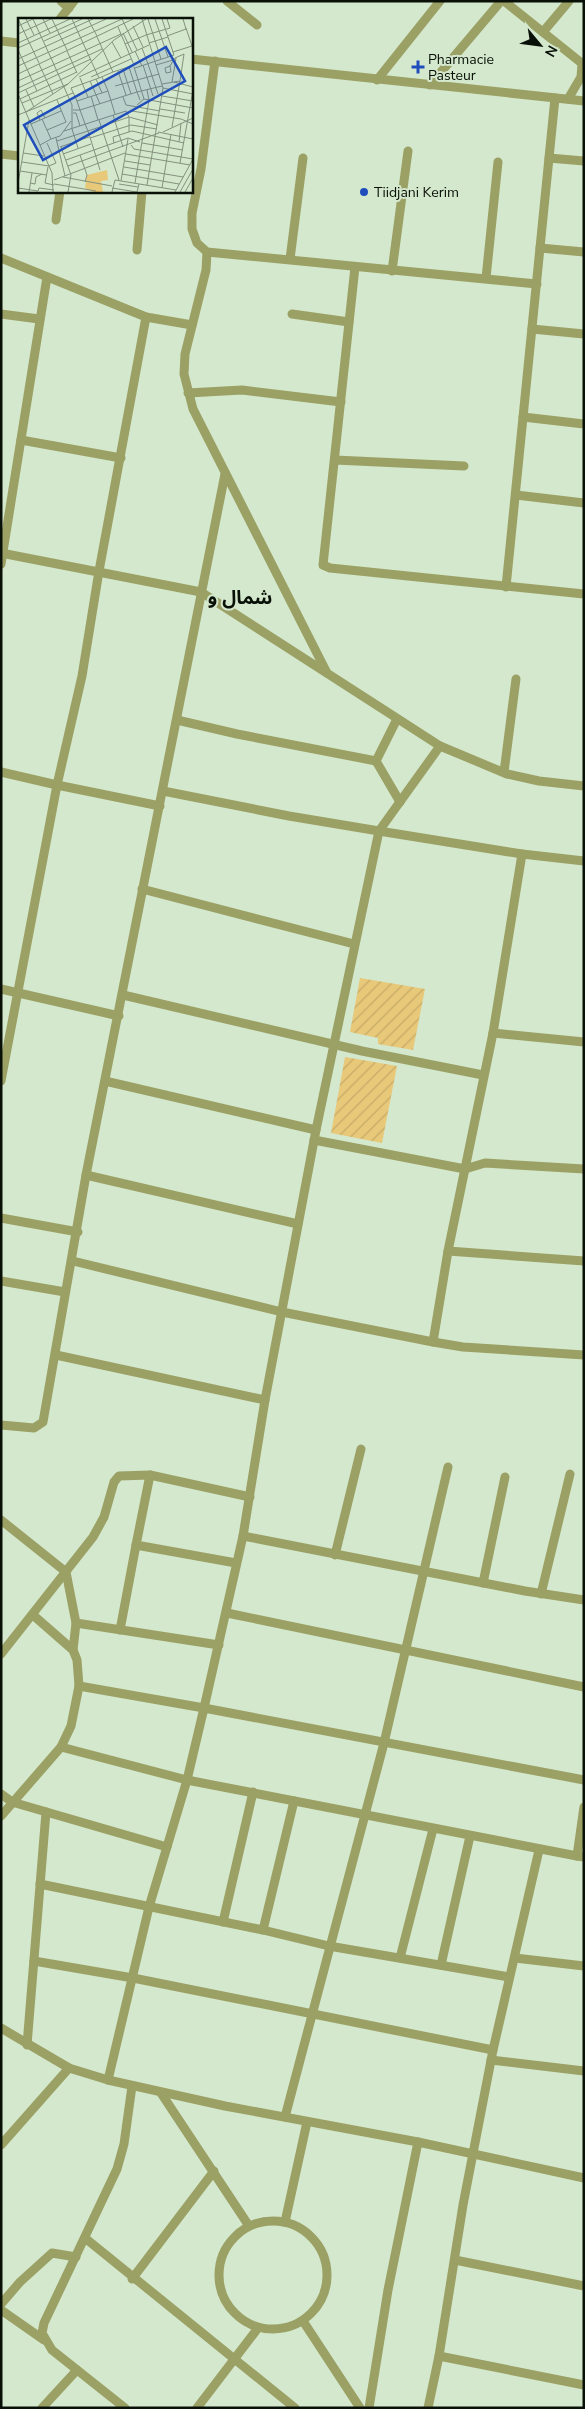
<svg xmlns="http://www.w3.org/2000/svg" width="585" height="2409" font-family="'Nunito Sans','Noto Sans Arabic',sans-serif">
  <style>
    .garden { fill: url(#garden-furrows) }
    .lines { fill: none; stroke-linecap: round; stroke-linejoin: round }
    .minor { stroke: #9ba165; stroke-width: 9 }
    .poi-dot { fill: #1f4ebc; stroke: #d4e8cd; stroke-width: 2 }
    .labels { text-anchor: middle; stroke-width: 4; stroke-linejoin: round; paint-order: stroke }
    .poi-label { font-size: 14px; fill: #091007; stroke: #d4e8cd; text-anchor: start }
    .district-label { font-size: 19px; font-weight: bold; fill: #091007; stroke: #d4e8cd }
    .inset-road { fill: none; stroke: #83927e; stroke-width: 1 }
    .view { fill: #1f4ebc; fill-opacity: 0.15; stroke: #1f4ebc; stroke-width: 2.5 }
    .inset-edge { fill: none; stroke: #091007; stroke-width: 2.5 }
  </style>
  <defs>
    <pattern id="garden-furrows" width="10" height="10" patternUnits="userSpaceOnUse" patternTransform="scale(1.25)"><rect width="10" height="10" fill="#e8c879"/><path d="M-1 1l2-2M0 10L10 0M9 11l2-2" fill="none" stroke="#c6ab67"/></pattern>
  </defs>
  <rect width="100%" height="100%" fill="#d4e8cd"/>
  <g class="garden">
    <polygon points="360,978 425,989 413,1050 378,1044 378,1038 350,1032"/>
    <polygon points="345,1057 397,1066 382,1143 331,1133"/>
  </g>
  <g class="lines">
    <g class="minor">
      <polyline points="61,1 69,8"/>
      <polyline points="227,1 257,25"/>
      <polyline points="504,1 584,65"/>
      <polyline points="60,19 74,1"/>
      <polyline points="543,32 569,1"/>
      <polyline points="1,41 19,43"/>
      <polyline points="191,59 584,101"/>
      <polyline points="215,61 201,169 192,213 192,229 197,243 207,252 537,284"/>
      <polyline points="377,80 440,1"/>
      <polyline points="430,85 501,1"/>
      <polyline points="568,99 581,77 582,64"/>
      <polyline points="1,154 19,156"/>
      <polyline points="549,158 584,161"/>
      <polyline points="56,220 60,191"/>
      <polyline points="540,248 584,252"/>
      <polyline points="137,250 142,191"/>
      <polyline points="207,252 206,270 185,354 184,374 193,409 327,673"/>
      <polyline points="1,258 146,317 192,325"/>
      <polyline points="290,259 303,158"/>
      <polyline points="355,267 323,565 330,568 584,594"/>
      <polyline points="392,271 408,151"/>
      <polyline points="486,278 498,162"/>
      <polyline points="1,314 39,319"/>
      <polyline points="292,314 349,322"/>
      <polyline points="532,329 584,334"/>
      <polyline points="188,393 242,390 341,402"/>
      <polyline points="523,417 584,424"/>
      <polyline points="21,440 121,458"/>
      <polyline points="335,460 464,466"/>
      <polyline points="516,495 584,503"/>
      <polyline points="1,553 201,592 440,746 507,774 539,781 584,786"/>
      <polyline points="1,564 47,277"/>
      <polyline points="506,587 555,98"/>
      <polyline points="177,720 237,734 376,761 397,719"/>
      <polyline points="376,761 400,802"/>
      <polyline points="1,772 57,785 82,676 99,571 146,317"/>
      <polyline points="504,772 516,679"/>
      <polyline points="163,791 289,816 379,831 440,746"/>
      <polyline points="584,861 522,854 493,1033 448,1251 433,1342 463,1347 584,1355"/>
      <polyline points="142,889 354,944"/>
      <polyline points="1,989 119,1016"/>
      <polyline points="123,995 362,1051 483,1075"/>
      <polyline points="493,1033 584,1042"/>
      <polyline points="1,1081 57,785 160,806"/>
      <polyline points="105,1081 316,1130"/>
      <polyline points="314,1140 465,1169 485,1163 584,1169"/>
      <polyline points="86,1175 298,1224"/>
      <polyline points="1,1218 78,1232"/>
      <polyline points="448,1251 584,1261"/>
      <polyline points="73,1261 282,1312 433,1342"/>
      <polyline points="1,1281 65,1292"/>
      <polyline points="56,1355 265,1400"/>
      <polyline points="1,1425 34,1428 43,1422 86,1175 225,474"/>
      <polyline points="150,1475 136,1545 236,1563"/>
      <polyline points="1,1520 66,1572 76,1623 73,1650"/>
      <polyline points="243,1536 525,1591 584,1600"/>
      <polyline points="335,1555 361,1449"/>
      <polyline points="483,1583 505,1477"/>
      <polyline points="541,1594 570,1474"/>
      <polyline points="227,1613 584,1687"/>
      <polyline points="76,1623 219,1645"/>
      <polyline points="120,1630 136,1545"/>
      <polyline points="1,1654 93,1537 104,1517 114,1482 119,1476 150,1475 250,1497"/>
      <polyline points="79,1686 204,1708 243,1536 265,1400 316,1130 379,831 522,854"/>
      <polyline points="61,1747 187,1780 577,1856"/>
      <polyline points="1,1794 12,1802 167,1847"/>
      <polyline points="584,1807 577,1856 584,1857"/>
      <polyline points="1,1816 61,1747 71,1726 79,1686 77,1660 73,1650 33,1615"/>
      <polyline points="40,1884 263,1930 329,1946 509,1977"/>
      <polyline points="223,1922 253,1792"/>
      <polyline points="263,1930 294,1801"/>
      <polyline points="400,1958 433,1829"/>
      <polyline points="515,1958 584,1966"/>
      <polyline points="34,1961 133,1978 493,2050"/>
      <polyline points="441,1965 470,1836"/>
      <polyline points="1,2028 69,2068 108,2080 225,2106 418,2142 584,2178"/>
      <polyline points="27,2045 46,1812"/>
      <polyline points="491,2060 584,2071"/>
      <polyline points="108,2080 149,1907 187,1780 204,1708 584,1780"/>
      <polyline points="161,2093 249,2226"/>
      <polyline points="285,2117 384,1743 448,1467"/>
      <polyline points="1,2145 69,2068"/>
      <circle cx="273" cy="2275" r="54"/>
      <polyline points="285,2222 307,2122"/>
      <polyline points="85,2238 295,2408"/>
      <polyline points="455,2260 584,2286"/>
      <polyline points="132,2279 214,2171"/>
      <polyline points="1,2304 20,2282 52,2253 76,2257"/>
      <polyline points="1,2310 44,2340"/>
      <polyline points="303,2321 360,2408"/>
      <polyline points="439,2356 584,2385"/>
      <polyline points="42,2408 77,2370"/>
      <polyline points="125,2408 52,2350 42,2333 44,2323 117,2169 124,2144 132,2086"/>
      <polyline points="197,2408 258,2328"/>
      <polyline points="369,2408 388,2290 418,2142"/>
      <polyline points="428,2408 439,2356 463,2205 493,2050 539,1850"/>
    </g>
  </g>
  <g class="poi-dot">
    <path d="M415.5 59.5h5v5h5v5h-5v5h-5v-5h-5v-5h5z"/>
    <circle cx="364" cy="192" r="5"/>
  </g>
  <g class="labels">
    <g class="poi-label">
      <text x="428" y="64">Pharmacie<tspan x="428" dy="16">Pasteur</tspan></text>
      <text x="374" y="197">Tiidjani Kerim</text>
    </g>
    <g class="district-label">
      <text x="240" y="604">شمال و</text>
    </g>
  </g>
  <g transform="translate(18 18)">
    <rect width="175" height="175" fill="#d4e8cd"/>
    <path d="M89,152l1,10 -7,1 2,11h-10l-8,-4 2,-13z" fill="#e8c879"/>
    <path class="inset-road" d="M0,1l21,44M8,1l8,16M15,1l18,39M25,1l7,14M34,1l15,31M54,1l27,59 14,-6M70,1l9,17M104,1l15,31M124,1l21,69 -16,97M130,1l13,40M137,1l13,38M144,1l12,36M0,8l15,-7M115,8l10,21M168,10l7,21M105,15l9,19M0,16l33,-15M128,17l24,-7 -3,-9M149,18l19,-7 -3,-10M79,19l16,35 21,-7 -16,-38M26,23l49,-22M94,24l9,16M0,25l52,-24M131,25l19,-6M107,26l21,-9M0,30l64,-29M124,30l6,16M0,32l9,19M49,33l10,22M117,33l7,15M155,34l19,-6M33,40l21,47v24l6,19M0,41l88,-40M21,46l14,30M130,46l10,30M125,47l10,31M138,47l17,-5M0,48l104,-47M111,49l8,25 25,-6M116,49l10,32M117,50l39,-13M9,51l10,22M105,51l8,25M100,53l8,24M0,56l115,-55M61,59l70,-32M73,59l40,-18M62,60l8,19M81,60l-28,10 6,13 31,-10 -6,-14M78,61l6,14M0,63l103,-47M72,63l10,23M154,64l4,-24M156,64l19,5M144,66l18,-3 4,-27 -9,4 -5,8 1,6 -5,1 -1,-5 5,-2M97,68l44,-12M0,70l84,-39M145,70l30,6M8,72l8,17M90,73l7,23M0,75l73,-34M0,76l34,79 1,19M73,78l7,24M144,78l31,5M105,79l3,8 34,6M2,81l57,-27M59,83l3,9 57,-18 3,8M4,85l46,-19M119,87l7,-6 49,9M142,91l25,4M55,92h7l5,14M114,93l49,8 12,5M8,94l42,-28 46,-44 32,-21M55,95h3l4,13M0,97l55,-22M95,97l10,32M22,102l-3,-7 4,-3 4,8M81,102l20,60M13,106l30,-13M67,106l3,7 41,-14v15M154,109l8,-46M29,112l19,-8 -9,-22M46,113l62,-20 3,6 29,8M140,114l35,7M145,114l30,-14M38,120l9,38M72,120l41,-13 26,4M33,121l9,-3 11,-15M39,123l31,-10 6,19 34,-12 12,4M161,124l2,-19M29,125l9,20 -7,3M96,125l-1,-6 19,-6 52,12M124,125l41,7M22,127l11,-6 -9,-20M113,127l3,4 59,10M42,129l29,-10M43,129l10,28 -3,17M5,135l21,3M45,136l28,-10M108,136l64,11M62,137l7,20 -2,7M48,142l28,-10 6,20M107,143l25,4M4,144l27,4M162,145l13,-73M50,148l91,-33M30,149l-3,16 9,2M106,149l59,10M2,153l27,4M104,156l57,10M45,159l49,9M36,162l71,-27M103,163l7,-42M0,165l11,-63M12,165l5,1 1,-7 6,-3M117,165l14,-83 -2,-10M36,166l42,7M101,166l19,3M0,170l20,3M94,170l25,4 2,-8M144,170l9,-54M20,173l1,-3 15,2M11,174l3,-19M94,174l3,-12 61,10M157,174l18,-33M162,174l13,-23M167,174l8,-14"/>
    <path class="view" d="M148,29l19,34 -142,79 -19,-35z"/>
    <rect width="175" height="175" class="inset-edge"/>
  </g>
  <rect width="585" height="2409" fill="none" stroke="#091007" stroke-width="5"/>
  <g transform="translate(540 45) rotate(119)" stroke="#d4e8cd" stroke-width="4" paint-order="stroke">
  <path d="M0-4L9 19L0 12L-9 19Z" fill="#091007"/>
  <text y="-8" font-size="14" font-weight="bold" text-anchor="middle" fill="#091007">N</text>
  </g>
</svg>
